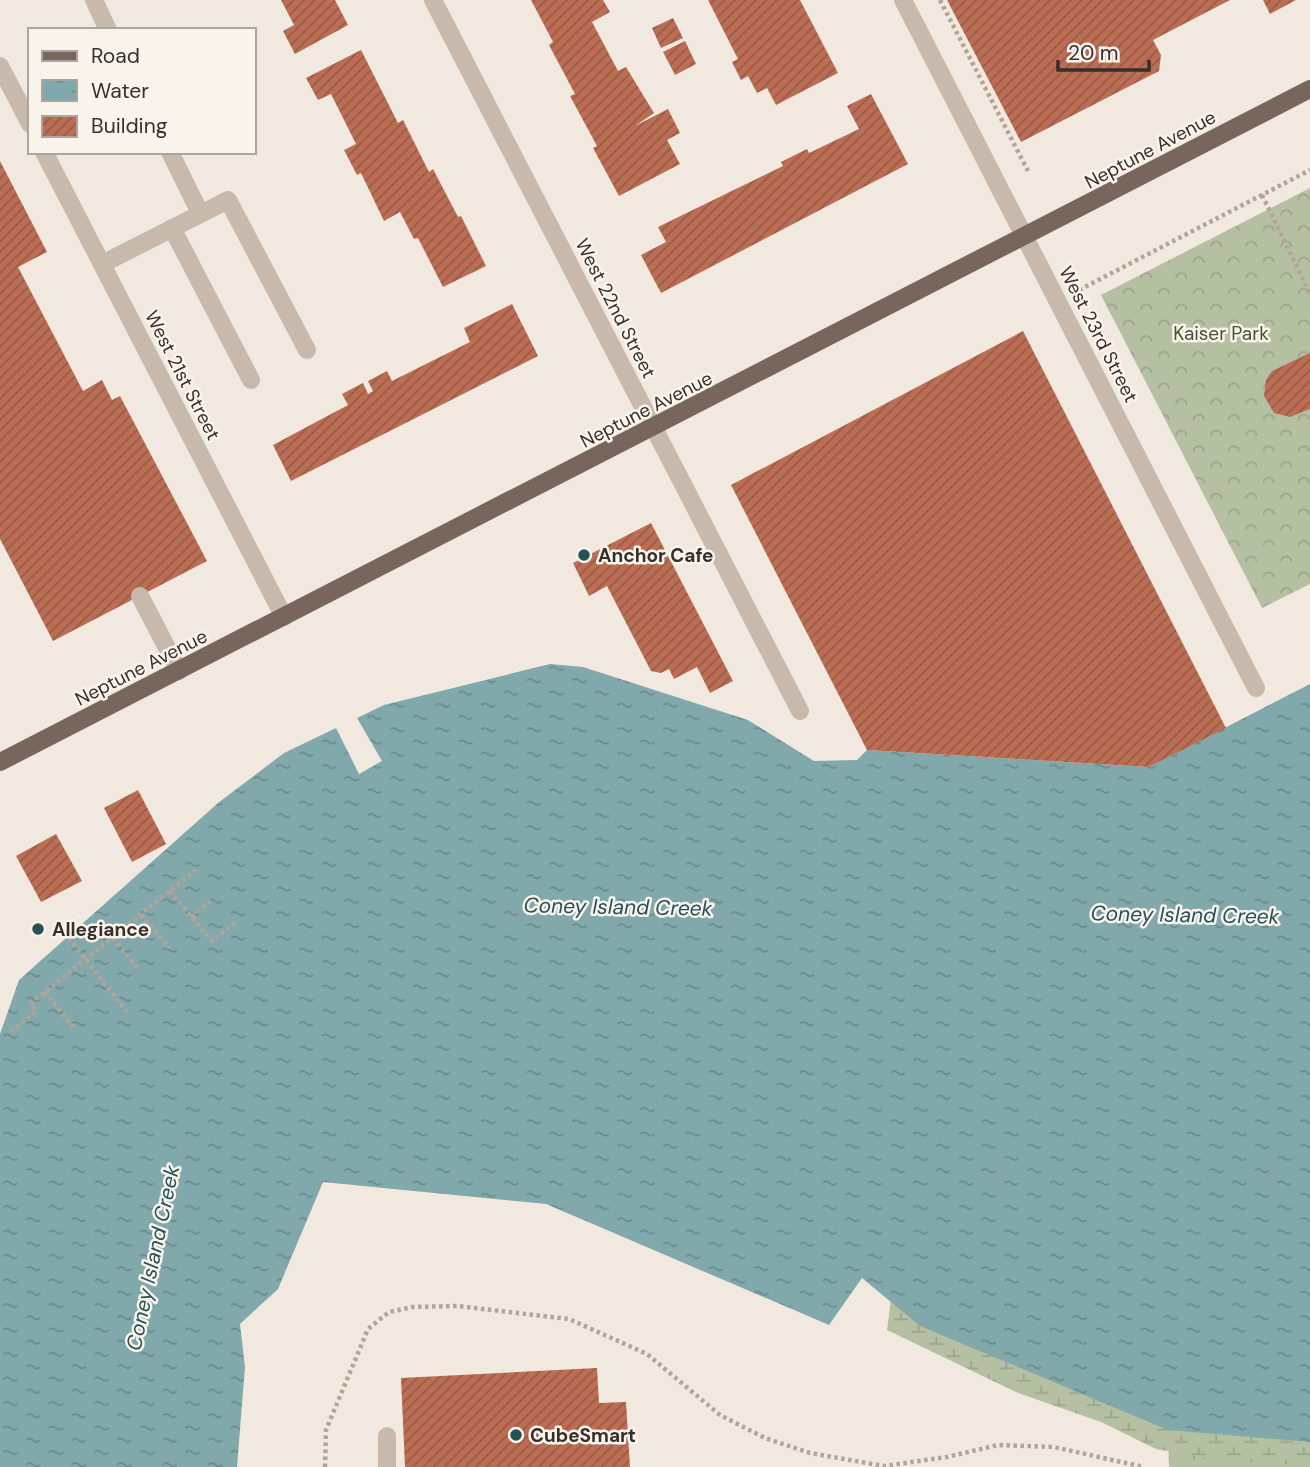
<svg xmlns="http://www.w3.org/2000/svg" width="1310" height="1467" font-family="'DM Sans',sans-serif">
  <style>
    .forest { fill: url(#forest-crowns) }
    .wetland { fill: url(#wetland-marsh) }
    .water { fill: url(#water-ripples) }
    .building { fill: url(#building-hatch) }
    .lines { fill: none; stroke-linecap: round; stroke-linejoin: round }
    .path { stroke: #b4a497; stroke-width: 4.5; stroke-dasharray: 3.5 3.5; stroke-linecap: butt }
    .minor { stroke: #c8b9ad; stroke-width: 18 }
    .major { stroke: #78665d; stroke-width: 18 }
    .poi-dot { fill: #245255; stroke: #f9f3ec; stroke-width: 2.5 }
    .labels { text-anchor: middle; stroke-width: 5; stroke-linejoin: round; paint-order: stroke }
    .street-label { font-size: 19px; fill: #372f2b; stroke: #f9f3ec }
    .park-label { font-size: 19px; fill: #465331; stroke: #f9f3ec }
    .poi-label { font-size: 19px; font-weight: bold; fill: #372f2b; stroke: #f9f3ec; text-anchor: start }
    .water-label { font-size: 21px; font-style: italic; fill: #245255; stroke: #f9f3ec }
  </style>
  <defs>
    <pattern id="forest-crowns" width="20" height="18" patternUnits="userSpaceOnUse" patternTransform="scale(1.75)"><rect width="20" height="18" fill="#b5bfa1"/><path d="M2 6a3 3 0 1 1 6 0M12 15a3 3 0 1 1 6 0" fill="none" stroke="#9ca48b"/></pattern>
    <pattern id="wetland-marsh" width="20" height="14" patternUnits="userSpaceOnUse" patternTransform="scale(1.75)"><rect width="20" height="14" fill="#b5bfa1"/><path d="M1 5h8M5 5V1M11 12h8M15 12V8" fill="none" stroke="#9ca48b"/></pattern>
    <pattern id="water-ripples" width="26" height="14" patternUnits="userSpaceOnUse" patternTransform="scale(1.75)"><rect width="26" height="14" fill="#81a9ac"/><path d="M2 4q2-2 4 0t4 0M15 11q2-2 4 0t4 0" fill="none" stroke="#6a8a8c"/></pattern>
    <pattern id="building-hatch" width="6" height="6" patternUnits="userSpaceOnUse" patternTransform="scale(1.75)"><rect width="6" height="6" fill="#bb6e54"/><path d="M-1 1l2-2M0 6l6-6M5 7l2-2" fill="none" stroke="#995b46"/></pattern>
  </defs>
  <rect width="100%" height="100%" fill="#f1e9e0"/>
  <g class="forest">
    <polygon points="1310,188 1310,584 1262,608 1101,295"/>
    <polygon points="1168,1430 1310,1442 1310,1467 1169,1467"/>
  </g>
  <polygon class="wetland" points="892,1292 1310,1419 1310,1465 1227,1462 1156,1449 1101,1422 1018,1393 887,1330"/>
  <polygon class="water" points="550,664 583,667 748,720 814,761 857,760 867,750 1149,767 1310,684 1310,1442 1168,1430 920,1326 862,1278 829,1325 546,1204 323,1182 278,1289 240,1324 245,1367 237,1467 0,1467 0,1034 19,980 218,803 284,753 336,728 359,774 382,761 357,718 384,705"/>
  <g class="building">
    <polygon points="281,0 335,0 348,25 295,54 283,31 294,25"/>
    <polygon points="531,0 603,0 610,12 592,22 618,71 626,67 654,113 635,126 668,109 680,133 667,140 680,164 619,196 593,148 597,146 570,96 575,94 549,45 553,42"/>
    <polygon points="708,0 800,0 838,73 776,105 767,88 757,93 748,76 741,80 732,62 738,59"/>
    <polygon points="947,0 1230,0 1153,40 1161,55 1159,71 1021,142"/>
    <polygon points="1263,0 1296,0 1270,14"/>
    <polygon points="673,18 683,38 661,48 652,28"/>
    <polygon points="685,41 696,64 675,75 663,52"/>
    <polygon points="361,50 398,123 403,120 429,172 433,169 458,217 461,216 486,266 443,287 418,238 414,239 400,212 384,221 361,173 357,175 344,150 356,144 331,94 318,100 306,78"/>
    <polygon points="871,94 908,164 661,293 641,255 666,242 658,227 783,166 781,162 807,149 809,153 859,129 847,106"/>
    <polygon points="0,161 47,252 18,267 83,391 102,380 112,400 120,396 207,561 53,641 0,539"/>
    <polygon points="512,304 538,356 291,481 273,445 348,405 342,394 363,383 368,394 373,391 368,381 387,371 392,381 470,342 464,328"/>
    <polygon points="1023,331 1226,728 1149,767 867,750 731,485"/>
    <polygon points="1310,353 1310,409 1290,417 1274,413 1264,396 1266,380 1272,371"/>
    <polygon points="651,523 733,681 710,693 697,667 674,679 669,669 661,673 651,671 607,586 589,596 573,563"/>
    <polygon points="138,790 166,844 132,862 104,808"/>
    <polygon points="56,834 82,881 41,902 16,856"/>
    <polygon points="597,1368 599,1403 626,1402 630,1467 405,1467 401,1378"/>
  </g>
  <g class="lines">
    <g class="path">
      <polyline points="940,0 1028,171"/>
      <polyline points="1262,195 1310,294"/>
      <polyline points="1079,290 1310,170"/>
      <polyline points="170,891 212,941 236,922"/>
      <polyline points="141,915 170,948"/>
      <polyline points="192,917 212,899"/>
      <polyline points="69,938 127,1012"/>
      <polyline points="113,938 137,967"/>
      <polyline points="45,992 74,1028"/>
      <polyline points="11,1032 36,1011 30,1004 198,868"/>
      <polyline points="325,1467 326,1430 368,1329 389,1312 412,1307 457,1306 569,1319 647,1354 720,1415 765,1438 810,1453 884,1466 947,1457 998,1445 1054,1447 1144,1467"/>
    </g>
    <g class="minor">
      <polyline points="94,0 108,30"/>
      <polyline points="433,0 800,711"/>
      <polyline points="903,0 1256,688"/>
      <polyline points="0,66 30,124"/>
      <polyline points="44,152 284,617"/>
      <polyline points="170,152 200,213"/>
      <polyline points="172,228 251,380"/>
      <polyline points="102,264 228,200 307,350"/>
      <polyline points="140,596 179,671"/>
      <polyline points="387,1436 387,1467"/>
    </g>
    <polyline class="major" points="0,762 1310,89"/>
  </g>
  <g class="poi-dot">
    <circle cx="584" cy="555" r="7"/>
    <circle cx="38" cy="929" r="7"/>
    <circle cx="516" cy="1435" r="7"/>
  </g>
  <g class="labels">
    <g class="street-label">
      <text transform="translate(1150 149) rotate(-28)" y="7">Neptune Avenue</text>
      <text transform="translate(616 308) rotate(63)" y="7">West 22nd Street</text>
      <text transform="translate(1099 334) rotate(63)" y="7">West 23rd Street</text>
      <text transform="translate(183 375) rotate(63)" y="7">West 21st Street</text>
      <text transform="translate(646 409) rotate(-27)" y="7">Neptune Avenue</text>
      <text transform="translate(141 667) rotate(-27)" y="7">Neptune Avenue</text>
    </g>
    <g class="park-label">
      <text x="1221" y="340">Kaiser Park</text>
    </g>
    <g class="poi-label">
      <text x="598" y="562">Anchor Cafe</text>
      <text x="52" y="936">Allegiance</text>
      <text x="530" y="1442">CubeSmart</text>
    </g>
    <g class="water-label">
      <text transform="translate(618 907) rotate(1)" y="7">Coney Island Creek</text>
      <text transform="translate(1185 915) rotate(1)" y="7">Coney Island Creek</text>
      <text transform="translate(153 1258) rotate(-78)" y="7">Coney Island Creek</text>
    </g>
  </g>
  <rect x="28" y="28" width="228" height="126" fill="#f9f3ec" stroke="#aba59f" stroke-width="2"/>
  <rect x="42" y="51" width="35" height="10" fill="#78665d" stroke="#aba59f" stroke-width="2"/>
  <text x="91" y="63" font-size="21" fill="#372f2b">Road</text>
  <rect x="42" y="80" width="35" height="21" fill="url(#water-ripples)" stroke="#aba59f" stroke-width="2"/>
  <text x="91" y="98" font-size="21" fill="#372f2b">Water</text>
  <rect x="42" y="116" width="35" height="21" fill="url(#building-hatch)" stroke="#aba59f" stroke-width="2"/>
  <text x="91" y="133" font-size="21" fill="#372f2b">Building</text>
  <path d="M1058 60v10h91v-10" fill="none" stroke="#372f2b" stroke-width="3.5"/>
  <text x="1068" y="60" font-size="21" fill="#372f2b" stroke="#f9f3ec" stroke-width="5" paint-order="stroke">20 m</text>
</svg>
